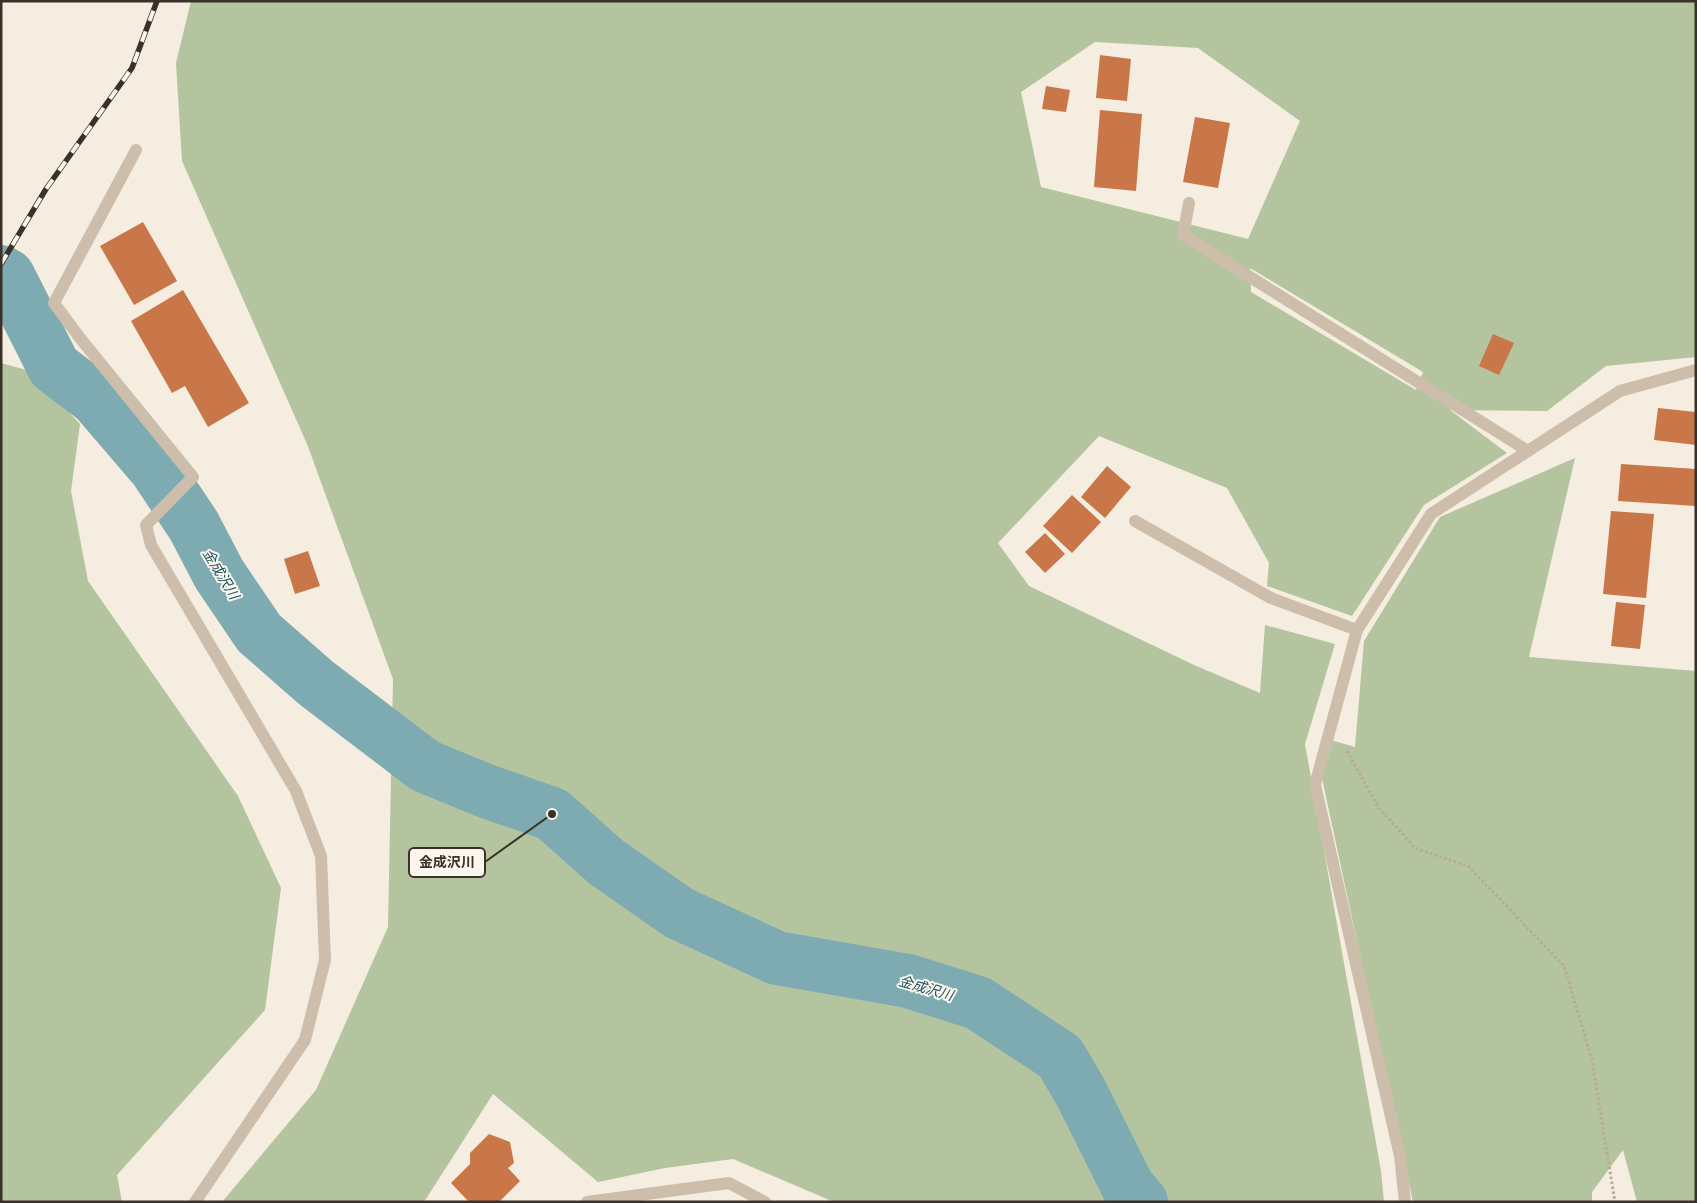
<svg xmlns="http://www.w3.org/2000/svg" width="1697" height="1203" font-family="Figtree,'Noto Sans JP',sans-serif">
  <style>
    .green { fill: #b3c49f; fill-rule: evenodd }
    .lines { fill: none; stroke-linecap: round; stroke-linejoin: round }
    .river { stroke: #7eaab2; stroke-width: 54 }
    .building { fill: #c97649 }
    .path { stroke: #b9a995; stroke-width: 3; stroke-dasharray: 2.5 2.5; stroke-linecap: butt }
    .minor { stroke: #cdbeab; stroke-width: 12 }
    .rail-casing { stroke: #3b312a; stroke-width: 5.5 }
    .rail { stroke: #fbf6ed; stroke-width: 4; stroke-dasharray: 11; stroke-linecap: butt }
    .labels { text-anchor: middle; stroke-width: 4; stroke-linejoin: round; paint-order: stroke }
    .water-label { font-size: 14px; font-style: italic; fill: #1e535e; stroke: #fbf6ed }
    .leader { fill: none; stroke: #3b312a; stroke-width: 2 }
    .callout-dot { fill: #3b312a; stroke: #fbf6ed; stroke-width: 2 }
    .callout { fill: #fbf6ed; stroke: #3b312a; stroke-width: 2 }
    .callout-label { font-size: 14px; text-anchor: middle; font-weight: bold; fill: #3b312a }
  </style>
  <rect width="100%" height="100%" fill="#f4ede0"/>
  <g class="green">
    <path d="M191,1h1505v356l-90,9 -59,45 -97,-1 57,43 -83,52 -72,111 -85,-30 2,-23 -42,-75 -128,-52 -101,107 31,43 165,79 66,28 5,-68 70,19 -30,100 76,427 3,31h-550l-101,-43 -68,9 -67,14 -105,-88 -69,108h-202l94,-112 72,-163 5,-248 -86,-235 -125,-283 -6,-98zM1095,42l103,6 102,73 -52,118 -207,-52 -20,-95zM1250,268l173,104 -7,18 -165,-98z"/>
    <polygon points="1,363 30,371 80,424 71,491 88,581 238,796 281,888 265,1010 117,1175 122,1202 1,1202"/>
    <polygon points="1575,458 1529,657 1696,671 1696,1202 1637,1202 1623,1150 1592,1192 1592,1202 1413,1202 1320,769 1327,739 1355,747 1364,641 1440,517"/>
  </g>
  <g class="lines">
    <polyline class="river" points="1,272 8,276 54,367 96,399 156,469 194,526 219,574 259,633 316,683 425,766 486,791 552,814 606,862 679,913 777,958 908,981 978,1003 1060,1057 1081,1093 1128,1187 1141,1202"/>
  </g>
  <g class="building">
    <polygon points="1100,55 1131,59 1127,101 1096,98"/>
    <polygon points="1046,86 1070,90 1066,112 1042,109"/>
    <polygon points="1100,110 1142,114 1136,191 1094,187"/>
    <polygon points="1195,117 1230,123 1218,188 1183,182"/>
    <polygon points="143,222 177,281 134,305 100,246"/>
    <polygon points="183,290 249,403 208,427 185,386 172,393 131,321"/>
    <polygon points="1493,334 1514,343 1499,375 1479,366"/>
    <polygon points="1658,408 1696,412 1696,445 1654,440"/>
    <polygon points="1621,464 1696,469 1696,506 1618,501"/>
    <polygon points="1107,466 1131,487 1105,518 1081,497"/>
    <polygon points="1072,495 1101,522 1072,553 1043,526"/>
    <polygon points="1611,511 1654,514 1646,598 1603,594"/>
    <polygon points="1045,533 1065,554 1045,573 1025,552"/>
    <polygon points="308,551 320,586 295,594 284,559"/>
    <polygon points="1616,602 1645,605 1640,649 1611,646"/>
    <polygon points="489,1134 510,1142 514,1163 508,1168 520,1181 499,1202 469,1202 451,1183 470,1164 470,1153"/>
  </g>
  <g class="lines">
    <polyline class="path" points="1347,751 1379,808 1415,848 1468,866 1564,966 1592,1060 1615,1202"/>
    <g class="minor">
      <polyline points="136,150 54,303 80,338 193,477 146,525 151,545 296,791 321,856 325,960 305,1040 195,1202"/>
      <polyline points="1189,203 1183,235 1528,451"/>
      <polyline points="1135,521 1271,598 1357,630"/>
      <polyline points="587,1202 729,1183 765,1202"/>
      <polyline points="1405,1202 1400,1156 1315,785 1357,630 1431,514 1620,391 1696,370"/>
    </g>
    <g class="rail-casing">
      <polyline id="rail" points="1,264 46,189 132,68 157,1"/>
    </g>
    <use href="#rail" class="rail"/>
  </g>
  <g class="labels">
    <g class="water-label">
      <text transform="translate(221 574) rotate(59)" y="5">金成沢川</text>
      <text transform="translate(926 988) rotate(16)" y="5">金成沢川</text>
    </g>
  </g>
  <path class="leader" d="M552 814L485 862"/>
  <circle class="callout-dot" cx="552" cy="814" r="5"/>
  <rect class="callout" x="409" y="848" width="76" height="29" rx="5"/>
  <g class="callout-label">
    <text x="447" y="867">金成沢川</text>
  </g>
  <rect width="1697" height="1203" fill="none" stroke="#3b312a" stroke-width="5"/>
</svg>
